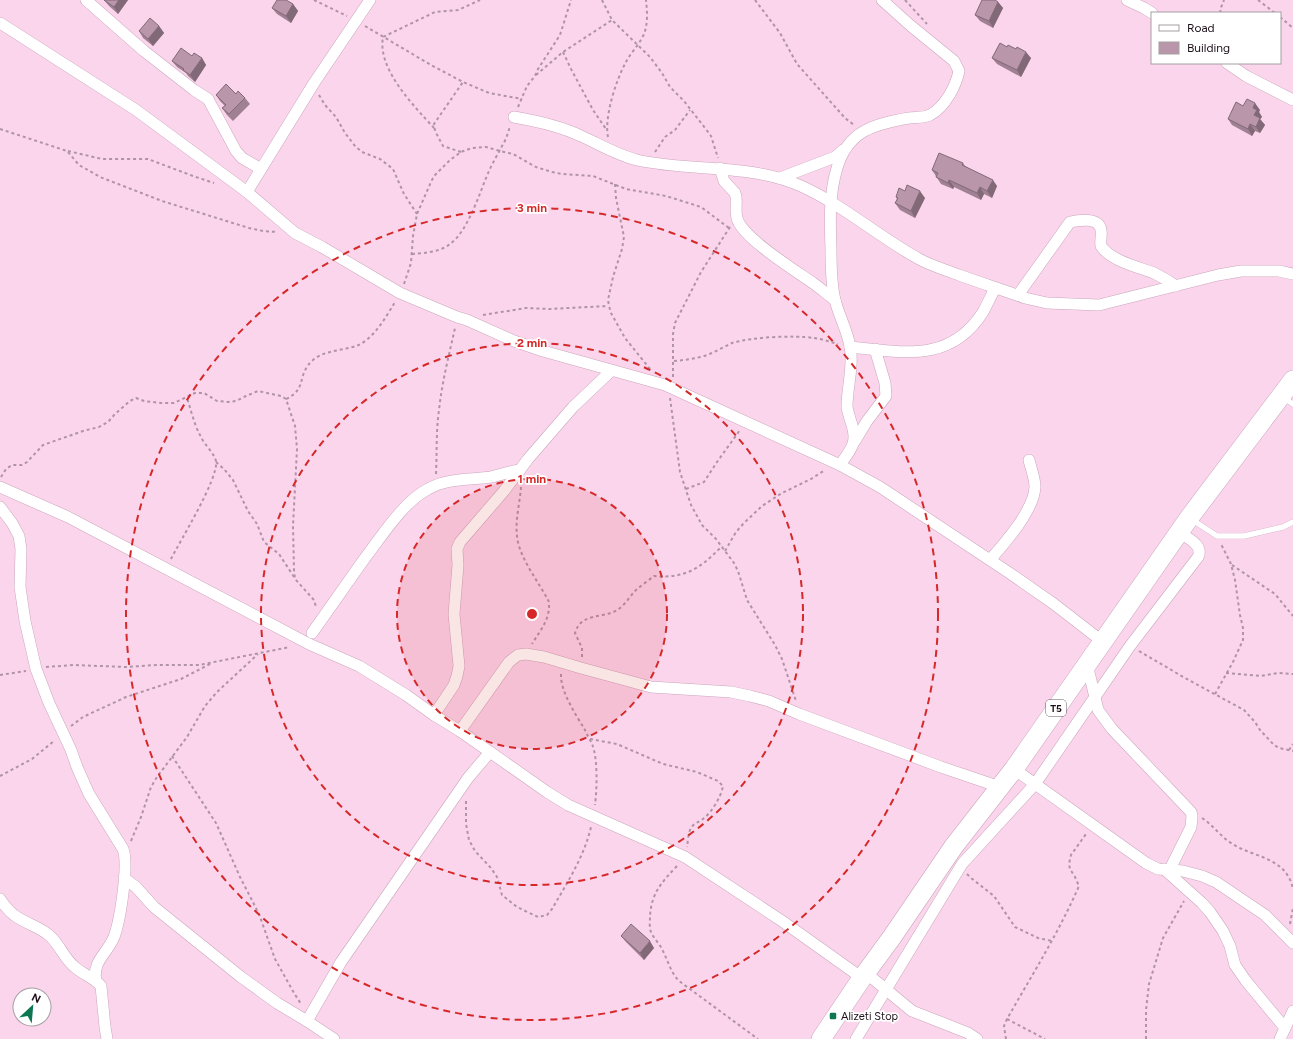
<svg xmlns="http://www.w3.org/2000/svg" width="1293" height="1039" font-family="Figtree,sans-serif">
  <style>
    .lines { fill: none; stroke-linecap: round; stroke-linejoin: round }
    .lane-casing { stroke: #cba6bc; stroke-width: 6 }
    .street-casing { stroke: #cba6bc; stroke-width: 12 }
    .highway-casing { stroke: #cba6bc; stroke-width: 20 }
    .path { stroke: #b193a6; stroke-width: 2; stroke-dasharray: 3 3; stroke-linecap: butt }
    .lane { stroke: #fff; stroke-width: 5.5 }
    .street { stroke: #fff; stroke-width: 11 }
    .highway { stroke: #fff; stroke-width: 19 }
    .wall { fill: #a08193 }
    .shaded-wall { fill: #826978 }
    .building { fill: #ba96ab; stroke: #826978 }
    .ring { fill: none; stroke: #d62828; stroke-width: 2; stroke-dasharray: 7 5 }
    .poi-dot { fill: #0d7751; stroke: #fff; stroke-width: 1.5 }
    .labels { text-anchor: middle; stroke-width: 3.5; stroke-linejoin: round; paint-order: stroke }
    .shield { fill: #fff; stroke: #61585e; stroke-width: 1 }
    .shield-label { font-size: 10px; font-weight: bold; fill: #1d1019 }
    .poi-label { font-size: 11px; fill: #1d1019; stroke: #fff; text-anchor: start }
    .centre { fill: #d62828; stroke: #fff; stroke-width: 2 }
    .ring-label { font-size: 12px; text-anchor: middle; font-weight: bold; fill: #d62828; stroke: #fff; stroke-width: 3.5; stroke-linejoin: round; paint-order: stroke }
  </style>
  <rect width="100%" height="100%" fill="#fbd5ec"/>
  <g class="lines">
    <g class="lane-casing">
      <g id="lane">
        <polyline points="1283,397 1293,404"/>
        <polyline points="1191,519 1217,536 1244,536 1283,527 1293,522"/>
      </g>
    </g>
    <g class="street-casing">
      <g id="street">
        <polyline points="86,0 144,51 194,90 208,99 236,151 242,158 261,169"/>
        <polyline points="1127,0 1144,8 1152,13"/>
        <polyline points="0,23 136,110 247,192 295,233 322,247 400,293 457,317 467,320 514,341 543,351 665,385 840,465 880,487 1011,574 1054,604 1103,642"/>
        <polyline points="1227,63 1246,76 1293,100"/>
        <path d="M514,117c23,4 46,9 67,19 18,8 36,19 56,24 54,12 112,3 164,26 42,19 78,51 118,73 13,7 27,11 40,16 22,8 44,15 66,23l22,5 52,2 119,-30 23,-4h38l14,3"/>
        <path d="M720,168l4,13 11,12 1,4c1,6 -1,15 1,21 4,19 59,53 76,65 7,5 14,11 22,17"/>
        <polyline points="780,178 835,157 843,150"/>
        <polyline points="247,192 314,83 370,0"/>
        <path d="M1018,295l52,-73c9,-2 29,-5 31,8 1,5 -1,11 0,16 10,15 37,21 53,27 8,4 15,8 22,13"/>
        <path d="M850,347c52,5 100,17 133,-35 4,-7 8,-16 12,-24"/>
        <polyline points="855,441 867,421 886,396 885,383 875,349"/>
        <path d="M840,465c10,-15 18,-21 12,-40 -2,-6 -4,-12 -5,-18 0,-19 7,-43 3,-61 -3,-16 -11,-30 -15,-46 -4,-16 -4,-34 -4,-51 -1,-27 -2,-55 6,-81 11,-38 38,-44 72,-50 7,-1 15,0 21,-3 15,-8 26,-29 29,-44l-5,-10 -43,-35 -29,-26"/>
        <polyline points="0,487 68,517 309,644 359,666 406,695 434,715 460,731 547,792 568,805 685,857 782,921 862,978"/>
        <path d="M0,507l12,16 7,13 2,13 -1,38 5,34 11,48 13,34 22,47 6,17 12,27 34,55c6,16 -3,72 -9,88 -7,17 -22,24 -18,44"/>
        <path d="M990,560c15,-17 44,-50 45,-73 0,-9 -4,-18 -6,-27"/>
        <path d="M312,633c18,-25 35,-50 53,-75 17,-22 38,-56 63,-69 19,-11 42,-9 63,-12 10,-2 19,-6 29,-7"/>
        <polyline points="1087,664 1098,710 1112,729 1191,812 1192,816 1191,827 1170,869"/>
        <polyline points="434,715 454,685 457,676 459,666 454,614 458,565 457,549 460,542 504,491 528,459 573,407 611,371"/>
        <polyline points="460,731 509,662 518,655 526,654 544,657 581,668 651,687 731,692 750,696 769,701 799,714 941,767 1000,787"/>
        <polyline points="1014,769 1146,863 1158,869 1183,871 1202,876 1216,882 1265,915 1293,943"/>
        <polyline points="1164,869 1202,903 1210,912 1223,931 1230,946 1235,965 1246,981 1285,1028"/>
        <polyline points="124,878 136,887 154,907 241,977 277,1003 307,1021 334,1039"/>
        <path d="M0,899c4,6 9,12 14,16 12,9 27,12 37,22 10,10 14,23 25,31 7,6 20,11 25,18l4,41 2,12"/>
        <polyline points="866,973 912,1011 968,1033 977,1039"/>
        <polyline points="307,1021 341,962 468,778 490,752"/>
        <path d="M856,1039l106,-175 73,-80 95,-138 68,-89c6,-12 -11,-19 -19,-25"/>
        <polyline points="1280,1039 1293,1011"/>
      </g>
    </g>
    <g class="highway-casing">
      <polyline id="highway" points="821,1039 862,978 892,937 954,846 1014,769 1189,518 1293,380"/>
    </g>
    <g class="path">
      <polyline points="314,0 347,16"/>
      <polyline points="602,0 612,20 650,57 662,73 670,87 684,101 705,128 711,136 718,158"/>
      <polyline points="755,0 780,33 797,64 845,118 854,125"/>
      <polyline points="905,0 927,24"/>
      <polyline points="1258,0 1275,13"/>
      <polyline points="1221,13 1220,10 1224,0"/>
      <polyline points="1280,17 1293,28"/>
      <polyline points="365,26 431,65 463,82 489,93 522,99"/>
      <polyline points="563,52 571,69 593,110 606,129"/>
      <polyline points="536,75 563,52 612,20"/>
      <polyline points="319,95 325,105 336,117 345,133 355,146 362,152 380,159 393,169 404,194 417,214"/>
      <polyline points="518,107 527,86 535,76 538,69 560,35 571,0"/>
      <path d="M434,128c-20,-22 -57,-59 -51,-91l52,-25 23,-2 22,-10"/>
      <polyline points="0,129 67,151 79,165 100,177 162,201 249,228 263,231 277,232"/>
      <path d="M608,137c-4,-20 8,-57 18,-75 5,-10 16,-20 19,-31 3,-10 2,-21 1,-31"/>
      <polyline points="68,151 102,159 148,159 193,176 214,183"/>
      <polyline points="461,152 443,146 435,131 434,124 463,82"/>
      <polyline points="655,152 665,137 675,130 690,110"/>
      <polyline points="615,184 616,198 624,237 622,249 613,277 608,300 609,306 611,313 625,338 650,369"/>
      <path d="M412,254c13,-1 28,-2 38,-10 19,-14 30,-53 39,-73 4,-9 9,-17 13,-25 4,-6 6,-13 8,-20"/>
      <polyline points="404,284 411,263 413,236 417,214 431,182 434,176 450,160 461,152 472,148 486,147 500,151 513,154 536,167 552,172 562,174 593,176 626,189 666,196 701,207 729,228"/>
      <polyline points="483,315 526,308 549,309 608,306"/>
      <path d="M674,361c10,-1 20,-2 30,-5 10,-3 19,-9 28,-13 20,-6 62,-8 82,-5 8,1 16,4 24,6"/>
      <polyline points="673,377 673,334 675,323 701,272 730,227"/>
      <polyline points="670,398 680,472 691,505 702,525 716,539 734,563 738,571 747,600 775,645 782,659 796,701"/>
      <path d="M286,399c22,-10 10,-24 27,-39 12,-10 28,-9 43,-14 17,-6 30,-29 39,-44"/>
      <polyline points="216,462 224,469 233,480 248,511 257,524 264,542 279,554 294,577"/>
      <path d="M436,474c1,-22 0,-43 3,-64 3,-28 10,-55 16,-82"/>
      <polyline points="1,477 6,469 12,465 22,465 27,462 43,445 83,431 99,427 108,422 115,414 130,401 136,398 144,401 161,403 174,403 195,393 204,393 217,401 228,402 236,401 246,396 258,391 281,396 286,399 295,426 297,449 293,526 294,570 295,579 314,600 316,607"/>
      <path d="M521,487c-1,16 -6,32 -4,49 2,22 22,46 32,66 1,18 -8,27 -17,42"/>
      <polyline points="686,489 704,482 717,462 740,430"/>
      <polyline points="725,551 736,532 744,523 762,506 782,493 811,479 825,470"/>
      <path d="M171,559c9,-18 48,-81 45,-98 -3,-10 -12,-16 -16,-26 -6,-11 -9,-25 -13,-37"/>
      <polyline points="1232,565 1275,594 1293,616"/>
      <polyline points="1139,651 1185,678 1244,710 1255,722 1260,730 1274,745 1279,748 1293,751"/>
      <path d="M582,657v-9l-7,-15c6,-21 28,-14 42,-23 7,-4 12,-12 17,-18 6,-6 14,-11 20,-16 31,3 47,-8 68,-30"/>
      <polyline points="46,667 74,665 126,667 156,665 199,665 290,647"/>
      <polyline points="1226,673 1261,676 1278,673 1293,674"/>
      <path d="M561,674c-1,17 15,41 24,56 2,5 5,9 7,14 6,14 5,45 3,61"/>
      <polyline points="0,675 26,671"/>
      <polyline points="1215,694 1233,662 1243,640 1243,628 1240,615 1235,580 1231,564 1221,544"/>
      <polyline points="71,726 83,717 126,697 181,679 212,663"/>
      <path d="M590,739l27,5 46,20 34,8 21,9 5,5c-2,11 -11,26 -20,33 -4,3 -9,4 -12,9 -3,5 -3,13 -4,19"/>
      <polyline points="1289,750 1293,744"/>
      <polyline points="172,756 216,823 240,877 259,914 275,959 294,993 301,1004"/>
      <polyline points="0,776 32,759 54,741"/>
      <path d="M466,801v23l3,16 6,11 16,17 6,9 5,18 15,12 21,10 9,-2 5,-6c15,-26 32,-52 39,-82"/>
      <path d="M1202,818c11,7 18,18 29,25 22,15 55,13 62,46"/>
      <polyline points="131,841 141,817 151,787 157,777 187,737 205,706 217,692 258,654"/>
      <path d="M677,866c-15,16 -26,27 -27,51 0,4 -1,11 1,15 3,7 9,12 12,19 5,10 8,22 16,30l79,58"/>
      <polyline points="967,874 971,878 994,896 1015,927 1038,938 1052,941"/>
      <polyline points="1290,924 1293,908"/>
      <polyline points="1007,1019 1045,1039"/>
      <path d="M1006,1039l-2,-13 3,-7c25,-44 52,-87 72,-133l-4,-9 -5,-8 -1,-5 2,-9 15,-21"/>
      <polyline points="1146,1039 1146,1010 1149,984 1163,938 1184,901"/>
    </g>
    <use href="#lane" class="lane"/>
    <use href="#street" class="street"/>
    <use href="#highway" class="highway"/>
  </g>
  <g class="wall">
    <polygon points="104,0 128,0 118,14 109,6"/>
    <polygon points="998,2 1003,8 993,28 980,21 975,15"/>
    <polygon points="293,4 298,11 291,23 277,14 272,8"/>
    <polygon points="159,26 164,33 153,46 143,38 139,31"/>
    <polygon points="1007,47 1031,58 1021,77 997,64 992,58"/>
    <polygon points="192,56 202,58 206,65 195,82 188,76 186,73 177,67 172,61"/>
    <polygon points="236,94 245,98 250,104 233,121 227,115 222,108 225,106 220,101 216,95"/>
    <polygon points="1260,110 1259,112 1262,117 1260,119 1265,125 1260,133 1255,131 1252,136 1232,125 1228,119"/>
    <polygon points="963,163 965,166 997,186 992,198 984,194 981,200 954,187 953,189 941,184 932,170"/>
    <polygon points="905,191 925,198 915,218 900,210 895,203 897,199 896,197"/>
    <polygon points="621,936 654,948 644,960 626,942"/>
  </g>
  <g class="shaded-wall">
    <polygon points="119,0 128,0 118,14 114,7"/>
    <polygon points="998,2 1003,8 993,28 989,21"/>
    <polygon points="293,4 298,11 291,23 286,16"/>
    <polygon points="159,26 164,33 153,46 148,39"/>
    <polygon points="1026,52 1031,58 1021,77 1017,70"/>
    <polygon points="202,58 206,65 195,82 190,75"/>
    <polygon points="1255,103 1260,110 1259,112 1262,117 1260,119 1265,125 1260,133 1256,127 1254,115 1253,108"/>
    <polygon points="1250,124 1255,131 1252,136 1248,129"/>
    <polygon points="949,180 954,187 953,189 948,183"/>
    <polygon points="993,180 997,186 992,198 987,191"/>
    <polygon points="980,187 984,194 981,200 977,193"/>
    <polygon points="920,191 925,198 915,218 911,211"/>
    <polygon points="650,941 654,948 644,960 640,953"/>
  </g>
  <g class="building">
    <polygon points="104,0 119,0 114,7"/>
    <polygon points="277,0 286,0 293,4 286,16 272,8"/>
    <polygon points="982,0 995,0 998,2 989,21 975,15"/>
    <polygon points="150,18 159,26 148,39 139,31"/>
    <polygon points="1000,43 1007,47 1008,45 1016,49 1017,47 1026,52 1017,70 992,58"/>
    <polygon points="181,48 192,56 194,53 202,58 190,75 183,70 184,69 172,61"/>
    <polygon points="226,84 236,94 238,91 245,98 229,114 222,108 226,105 216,95"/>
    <polygon points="1247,99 1255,103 1253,108 1257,110 1254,115 1260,118 1256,127 1250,124 1248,129 1228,119 1236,102 1243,106"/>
    <polygon points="939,153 963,163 962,165 993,180 987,191 980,187 977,193 949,180 948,183 936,177 938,173 932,170"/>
    <polygon points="907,185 920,191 911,211 895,203 898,198 896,197 899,188 905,191"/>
    <polygon points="631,924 650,941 640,953 621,936"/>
  </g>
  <circle cx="532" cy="614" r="135" fill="#d62828" fill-opacity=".12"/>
  <g class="ring">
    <circle cx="532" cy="614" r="135"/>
    <circle cx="532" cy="614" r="271"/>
    <circle cx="532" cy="614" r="406"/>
  </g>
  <rect class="poi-dot" x="829" y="1012" width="8" height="8" rx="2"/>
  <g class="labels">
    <rect class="shield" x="1046" y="700" width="20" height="16" rx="3"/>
    <g class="shield-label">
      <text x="1056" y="712">T5</text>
    </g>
    <g class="poi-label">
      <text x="841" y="1020">Alizeti Stop</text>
    </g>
  </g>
  <circle cx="532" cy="614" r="6" class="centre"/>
  <g class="ring-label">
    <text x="532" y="212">3 min</text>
    <text x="532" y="347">2 min</text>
    <text x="532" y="483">1 min</text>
  </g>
  <rect x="1151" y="12" width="130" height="52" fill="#ffffff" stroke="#a59fa3"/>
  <rect x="1159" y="25" width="20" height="6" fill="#ffffff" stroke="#a59fa3"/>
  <text x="1187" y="32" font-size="12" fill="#1d1019">Road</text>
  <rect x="1159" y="42" width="20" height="12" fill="#ba96ab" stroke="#a59fa3"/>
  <text x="1187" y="52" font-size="12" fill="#1d1019">Building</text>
  <g transform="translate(32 1007) rotate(26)"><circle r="19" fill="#ffffff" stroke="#a59fa3"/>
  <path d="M0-3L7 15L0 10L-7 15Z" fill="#0d7751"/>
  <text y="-6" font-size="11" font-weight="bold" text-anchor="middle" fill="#1d1019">N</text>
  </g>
</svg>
